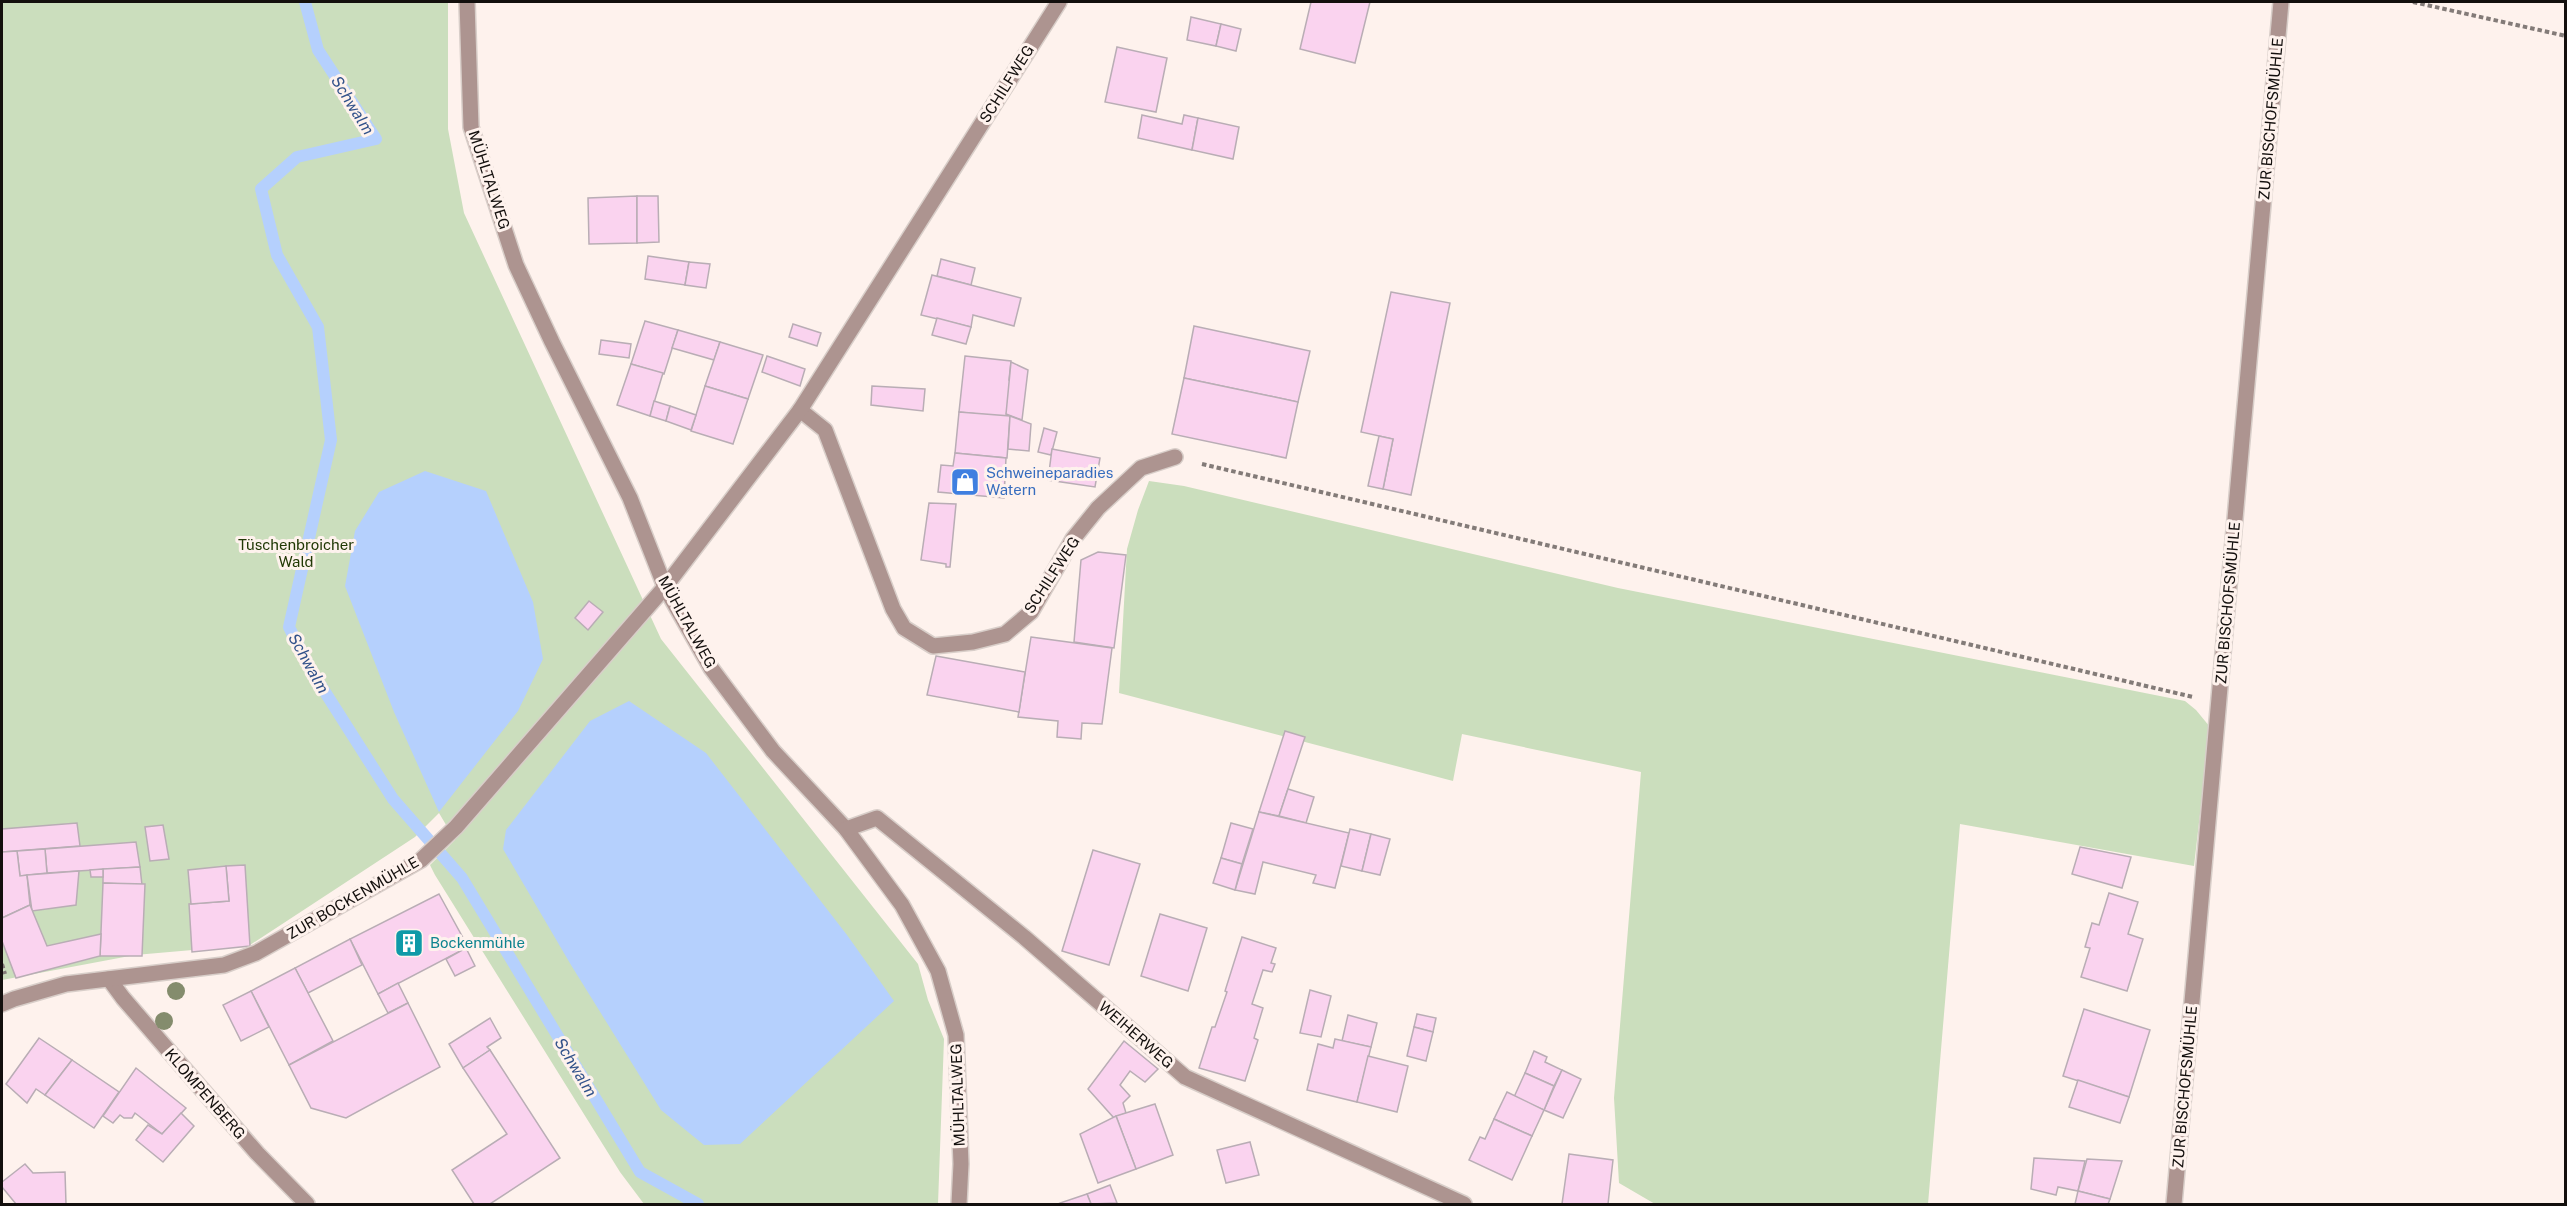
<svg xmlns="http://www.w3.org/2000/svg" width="2567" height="1206" font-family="'Public Sans',sans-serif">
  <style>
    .green { fill: #cbdebd }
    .water { fill: #b5d0fd }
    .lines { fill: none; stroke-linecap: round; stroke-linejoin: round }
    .stream { stroke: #b5d0fd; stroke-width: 12 }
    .building { fill: #fad3ef; stroke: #b9adb5; stroke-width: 1.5 }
    .minor-casing { stroke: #d8cec9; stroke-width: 18 }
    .path { stroke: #837b78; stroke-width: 4; stroke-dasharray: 4.5 3; stroke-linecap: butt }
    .minor { stroke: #ad9490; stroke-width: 15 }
    .tree { fill: #848c6d }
    .labels { text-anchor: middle; stroke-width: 6; stroke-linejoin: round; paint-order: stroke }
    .street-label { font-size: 15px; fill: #130f0d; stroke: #fef2ed }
    .shop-label { font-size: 15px; fill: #366cbe; stroke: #fef2ed; text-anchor: start }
    .park-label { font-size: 15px; fill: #213805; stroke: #fef2ed }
    .culture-label { font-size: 15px; fill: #0d838f; stroke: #fef2ed; text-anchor: start }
    .water-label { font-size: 16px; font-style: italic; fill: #32528a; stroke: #fef2ed }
  </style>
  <rect width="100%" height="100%" fill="#fef2ed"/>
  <g class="green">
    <polygon points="2,2 448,2 448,129 464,213 661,639 918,964 928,1000 944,1039 938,1204 644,1204 620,1172 435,875 430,865 455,840 439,813 415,837 250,945 135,955 2,980"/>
    <polygon points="1149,481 1184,486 1618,588 2185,701 2196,710 2210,727 2194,866 1960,824 1928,1204 1655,1204 1619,1183 1614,1098 1641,772 1462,734 1453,781 1119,693 1127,549 1138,510"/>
  </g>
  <g class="water">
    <polygon points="425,471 486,491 533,602 543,659 518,711 439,812 394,712 345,586 355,531 379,492"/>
    <polygon points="629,701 706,753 847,935 894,1001 740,1144 704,1145 661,1110 571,965 503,849 506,830 590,721"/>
  </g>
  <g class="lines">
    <polyline class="stream" points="305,2 318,50 376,139 297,157 261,189 277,255 318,327 331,440 289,627 311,670 393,799 462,878 640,1172 698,1204"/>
  </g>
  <g class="building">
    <polygon points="1311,2 1370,2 1355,63 1300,49"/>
    <polygon points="1191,17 1221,24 1216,46 1187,40"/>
    <polygon points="1221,24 1241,29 1236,51 1216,46"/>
    <polygon points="1117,47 1167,58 1156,112 1105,102"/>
    <polygon points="1142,115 1182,124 1184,115 1198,118 1192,150 1138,138"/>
    <polygon points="1198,118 1239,127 1233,159 1192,150"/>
    <polygon points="637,196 637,243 589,244 588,198"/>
    <polygon points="637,196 658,196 659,242 637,243"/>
    <polygon points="648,256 689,262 685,285 645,279"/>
    <polygon points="941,259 975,268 971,285 937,276"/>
    <polygon points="689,262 710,264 706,288 685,285"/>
    <polygon points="932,275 1021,298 1014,326 973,315 971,327 921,315"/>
    <polygon points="1391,292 1450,303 1411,495 1383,489 1393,439 1361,432"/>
    <polygon points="937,318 971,327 966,344 932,335"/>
    <polygon points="645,321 678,330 664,374 631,364"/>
    <polygon points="793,324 821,333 817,346 789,337"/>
    <polygon points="1194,326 1310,351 1298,402 1184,378"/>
    <polygon points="678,330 720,342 714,360 672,348"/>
    <polygon points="601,340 631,344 629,358 599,354"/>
    <polygon points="720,342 763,355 748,399 705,386"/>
    <polygon points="767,356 805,369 800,386 762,372"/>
    <polygon points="965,356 1011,361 1009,380 1011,380 1006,417 959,412"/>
    <polygon points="1011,362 1028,370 1022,420 1006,414"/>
    <polygon points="631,364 663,373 650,416 617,405"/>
    <polygon points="1184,378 1298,402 1286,458 1172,434"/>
    <polygon points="705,386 748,399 733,444 691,431"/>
    <polygon points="872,386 925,389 923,411 871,405"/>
    <polygon points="654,401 670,406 666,421 650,416"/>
    <polygon points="670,406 696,415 691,430 666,421"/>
    <polygon points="959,412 1010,416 1007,458 955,453"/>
    <polygon points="1010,416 1031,424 1029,451 1008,449"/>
    <polygon points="1044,428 1057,432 1051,455 1038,452"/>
    <polygon points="1379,436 1393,439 1383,489 1368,486"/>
    <polygon points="1052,449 1100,458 1095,487 1048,480"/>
    <polygon points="955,453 1006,458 1004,498 938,492 941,465 953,466"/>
    <polygon points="929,503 956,504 950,567 946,567 946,564 921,560"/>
    <polygon points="1098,552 1126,555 1114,648 1074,642 1081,560"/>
    <polygon points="589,601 603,612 588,630 575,618"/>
    <polygon points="1031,637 1112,648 1102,724 1082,723 1081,739 1057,737 1058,721 1018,717"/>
    <polygon points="936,656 1025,672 1019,712 927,695"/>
    <polygon points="1285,731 1305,737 1279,816 1259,812"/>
    <polygon points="1288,789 1314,797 1306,823 1279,816"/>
    <polygon points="1259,812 1349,833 1335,888 1313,883 1316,875 1263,862 1255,894 1235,890"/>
    <polygon points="77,823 80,846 2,852 2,829"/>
    <polygon points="1231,823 1253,829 1242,864 1221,858"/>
    <polygon points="163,825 169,859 150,861 145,827"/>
    <polygon points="1350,829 1371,834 1362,871 1341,866"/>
    <polygon points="1371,834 1390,839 1380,875 1362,871"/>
    <polygon points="136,842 140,867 47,873 45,849"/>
    <polygon points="2080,847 2131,857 2122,888 2072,874"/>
    <polygon points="45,849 47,873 20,876 17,851"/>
    <polygon points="1093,850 1140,864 1109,965 1062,951"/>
    <polygon points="17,851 20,876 27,875 30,905 2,918 2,852"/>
    <polygon points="1221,858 1242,864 1235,890 1213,883"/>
    <polygon points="245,865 250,946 192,952 189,904 229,901 226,866"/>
    <polygon points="226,866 229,901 191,904 188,870"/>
    <polygon points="140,867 142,885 103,883 103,869"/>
    <polygon points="103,869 103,877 91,877 90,870"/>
    <polygon points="79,871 76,905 32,911 27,875"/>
    <polygon points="103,883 145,884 142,956 100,956"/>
    <polygon points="2109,893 2138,902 2128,934 2143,939 2127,991 2081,977 2090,948 2085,947 2092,923 2099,925"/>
    <polygon points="439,894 468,947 378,994 350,939"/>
    <polygon points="30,905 47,946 101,934 100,956 16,978 2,941 2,918"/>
    <polygon points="1160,914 1207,928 1188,991 1141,976"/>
    <polygon points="1242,937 1276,948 1271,963 1275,964 1272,972 1263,970 1252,1004 1263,1008 1254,1038 1258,1040 1245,1081 1199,1068 1212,1027 1215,1027 1227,992 1225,991"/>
    <polygon points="350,939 362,965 308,993 295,968"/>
    <polygon points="466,948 475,966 455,976 446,959"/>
    <polygon points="295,968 333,1041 289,1065 251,991"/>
    <polygon points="398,983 408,1003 388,1013 378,994"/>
    <polygon points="1310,990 1331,996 1321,1037 1300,1033"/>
    <polygon points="251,991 269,1027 241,1041 223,1005"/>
    <polygon points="408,1003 440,1067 346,1118 311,1108 289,1065"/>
    <polygon points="2084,1009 2150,1030 2129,1097 2063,1076"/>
    <polygon points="1417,1014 1436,1018 1433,1032 1414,1027"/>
    <polygon points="1348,1015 1377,1023 1371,1047 1342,1041"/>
    <polygon points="490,1018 501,1038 487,1047 490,1050 463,1068 449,1044"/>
    <polygon points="1414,1027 1433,1032 1426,1061 1407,1056"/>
    <polygon points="39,1038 72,1060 45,1095 36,1089 27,1103 6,1084"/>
    <polygon points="1335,1039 1371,1047 1357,1102 1307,1090 1318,1044 1333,1048"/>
    <polygon points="1124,1041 1158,1069 1145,1082 1130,1071 1120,1085 1130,1096 1123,1103 1126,1113 1114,1118 1088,1089"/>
    <polygon points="490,1050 560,1158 490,1204 474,1204 452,1170 507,1134 463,1068"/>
    <polygon points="1534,1051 1547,1057 1545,1062 1562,1070 1554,1086 1525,1073"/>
    <polygon points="1368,1056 1408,1066 1397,1112 1357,1102"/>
    <polygon points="72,1060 119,1092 94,1128 45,1095"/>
    <polygon points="136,1068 186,1108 162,1134 135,1113 132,1118 124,1118 120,1115 113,1123 103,1116"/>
    <polygon points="1562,1070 1581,1079 1563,1118 1544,1110"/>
    <polygon points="1525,1073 1554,1086 1544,1110 1514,1097"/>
    <polygon points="2078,1080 2129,1097 2120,1123 2069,1107"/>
    <polygon points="1507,1092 1544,1110 1532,1136 1494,1119"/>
    <polygon points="1155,1104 1173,1155 1136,1169 1116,1116"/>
    <polygon points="181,1113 194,1126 163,1162 136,1140 148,1125 162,1134"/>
    <polygon points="1116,1116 1136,1169 1098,1183 1080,1134"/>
    <polygon points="1494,1119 1532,1136 1512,1180 1469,1160 1480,1137 1485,1139"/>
    <polygon points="1250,1142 1259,1175 1226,1183 1217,1150"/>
    <polygon points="1569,1154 1613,1160 1608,1204 1562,1204"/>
    <polygon points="2034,1158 2085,1161 2078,1191 2058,1187 2056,1195 2031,1189"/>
    <polygon points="2087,1159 2122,1161 2110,1199 2078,1191"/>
    <polygon points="25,1164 33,1173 65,1172 66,1204 16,1204 2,1187 2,1182"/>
    <polygon points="1110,1185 1117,1203 1091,1204 1087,1194"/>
    <polygon points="2078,1191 2110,1199 2108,1204 2075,1204"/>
    <polygon points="1087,1194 1091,1204 1061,1204 1060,1203"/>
  </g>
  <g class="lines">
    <g class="minor-casing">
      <g id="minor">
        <polyline points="467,2 471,127 516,265 552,342 630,498 665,587 711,668 773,751 846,829 902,905 938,971 956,1035 961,1164 959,1204"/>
        <polyline points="800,410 825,430 893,609 904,628 933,646 973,642 1005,634 1031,612 1073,539 1098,508 1141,468 1175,457"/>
        <polyline points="846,829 877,818 1024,937 1185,1077 1464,1204"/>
        <polyline points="109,979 123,998 257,1153 307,1204"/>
        <polyline points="2,1004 14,999 66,984 224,965 256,953 421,860 456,827 665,587 800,410 1059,2"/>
        <polyline points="2174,1204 2281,2"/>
      </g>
    </g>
    <g class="path">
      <polyline points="2413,2 2566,36"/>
      <polyline points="1202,464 2193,697"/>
      <polyline points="2,964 5,974"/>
    </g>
    <use href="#minor" class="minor"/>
  </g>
  <g class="tree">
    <circle cx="176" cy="991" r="9"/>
    <circle cx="164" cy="1021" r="9"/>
  </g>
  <defs>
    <g id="shop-square" transform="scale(1.5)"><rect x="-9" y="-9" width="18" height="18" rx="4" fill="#3f7fe0" stroke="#fef2ed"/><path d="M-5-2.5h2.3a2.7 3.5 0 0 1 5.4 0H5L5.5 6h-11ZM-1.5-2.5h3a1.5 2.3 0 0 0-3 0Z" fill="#fff"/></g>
    <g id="building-square" transform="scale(1.5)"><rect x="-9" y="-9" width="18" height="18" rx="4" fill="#0f9aa8" stroke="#fef2ed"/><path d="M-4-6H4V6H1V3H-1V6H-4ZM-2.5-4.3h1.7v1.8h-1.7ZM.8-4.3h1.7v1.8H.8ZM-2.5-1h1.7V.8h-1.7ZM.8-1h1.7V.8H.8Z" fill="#fff"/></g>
  </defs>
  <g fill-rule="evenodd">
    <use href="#shop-square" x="965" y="482"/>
    <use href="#building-square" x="409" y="943"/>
  </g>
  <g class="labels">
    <g class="street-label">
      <text transform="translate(1007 84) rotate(-58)" y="5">SCHILFWEG</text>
      <text transform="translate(2271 119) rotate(-85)" y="5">ZUR BISCHOFSMÜHLE</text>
      <text transform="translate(489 180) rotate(72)" y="5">MÜHLTALWEG</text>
      <text transform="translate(1052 575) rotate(-57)" y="5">SCHILFWEG</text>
      <text transform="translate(2228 603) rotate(-85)" y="5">ZUR BISCHOFSMÜHLE</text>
      <text transform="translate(687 622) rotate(61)" y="5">MÜHLTALWEG</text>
      <text transform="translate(353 898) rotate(-30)" y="5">ZUR BOCKENMÜHLE</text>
      <text transform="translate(1136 1035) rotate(41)" y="5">WEIHERWEG</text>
      <text transform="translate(2185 1087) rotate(-85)" y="5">ZUR BISCHOFSMÜHLE</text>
      <text transform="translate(205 1094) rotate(49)" y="5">KLOMPENBERG</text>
      <text transform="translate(958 1095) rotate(-92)" y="5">MÜHLTALWEG</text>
    </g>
    <g class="shop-label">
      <text x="986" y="478">Schweineparadies<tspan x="986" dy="17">Watern</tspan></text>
    </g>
    <g class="park-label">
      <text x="296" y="550">Tüschenbroicher<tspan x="296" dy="17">Wald</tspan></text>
    </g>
    <g class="culture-label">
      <text x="430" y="948">Bockenmühle</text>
    </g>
    <g class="water-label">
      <text transform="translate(353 105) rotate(58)" y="6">Schwalm</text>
      <text transform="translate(309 663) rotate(61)" y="6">Schwalm</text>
      <text transform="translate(576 1067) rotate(59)" y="6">Schwalm</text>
    </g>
  </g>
  <rect width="2567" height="1206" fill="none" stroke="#130f0d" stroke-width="6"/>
</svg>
